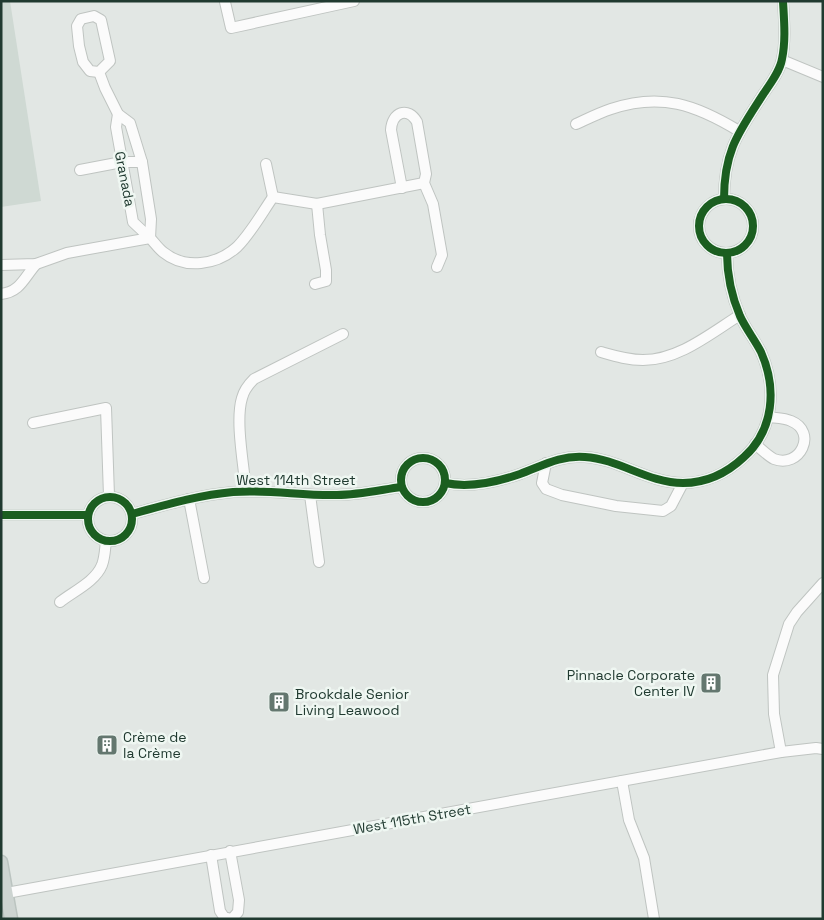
<svg xmlns="http://www.w3.org/2000/svg" width="824" height="920" font-family="'Space Grotesk',sans-serif">
  <style>
    .built { fill: #cfd9d3 }
    .lines { fill: none; stroke-linecap: round; stroke-linejoin: round }
    .minor-casing { stroke: #bfc4c1; stroke-width: 12 }
    .major-casing { stroke: #bbc4c0; stroke-width: 15 }
    .minor { stroke: #fbfbfb; stroke-width: 10 }
    .major { stroke: #cdd4d1; stroke-width: 12 }
    .cycleway-casing { stroke: #eff7f2; stroke-width: 11 }
    .cycleway { stroke: #1b5e20; stroke-width: 8 }
    .labels { text-anchor: middle; stroke-width: 5; stroke-linejoin: round; paint-order: stroke }
    .street-label { font-size: 14px; fill: #203a30; stroke: #eff7f2 }
    .poi-label { font-size: 14px; fill: #203a30; stroke: #eff7f2; text-anchor: start }
  </style>
  <rect width="100%" height="100%" fill="#e2e7e4"/>
  <polygon class="built" points="1,1 10,1 41,201 1,207"/>
  <g class="lines">
    <g class="minor-casing">
      <g id="minor">
        <polyline points="225,2 231,28 354,1"/>
        <polygon points="94,16 101,20 110,61 99,72 90,71 83,62 79,46 77,26 81,19"/>
        <polyline points="782,60 823,77"/>
        <polyline points="99,72 105,88 118,114 130,123 142,162 151,219 150,238"/>
        <polyline points="118,114 116,127 133,222 150,238"/>
        <path d="M576,124c11,-5 23,-11 35,-15 50,-17 85,-4 128,22"/>
        <polyline points="266,164 273,197"/>
        <polyline points="80,170 122,162 142,162"/>
        <path d="M402,188l-11,-58c1,-18 17,-24 26,-8l9,52 -2,9 9,21 9,51 -5,12"/>
        <circle cx="726" cy="226" r="27"/>
        <path d="M724,199c0,-49 15,-67 40,-106 7,-10 16,-22 18,-34 4,-19 2,-39 1,-58"/>
        <path d="M1,265l35,-1 31,-11 83,-15c4,4 8,10 13,14 22,18 54,13 74,-5 14,-14 25,-34 36,-50l44,7 107,-21"/>
        <polyline points="315,284 326,281 326,270 320,235 317,204"/>
        <path d="M1,294c19,-2 23,-16 35,-30"/>
        <path d="M601,352c14,4 27,8 42,8 36,0 68,-27 97,-45"/>
        <polyline points="33,423 106,408 109,496"/>
        <path d="M755,444c6,5 13,12 19,15 26,10 44,-27 17,-38 -6,-3 -15,-3 -23,-4"/>
        <circle cx="423" cy="480" r="22"/>
        <polyline points="546,463 542,483 546,489 562,495 616,506 663,511 671,506 683,483"/>
        <path d="M445,483c24,5 52,-1 75,-9 22,-8 40,-19 65,-17 34,2 63,26 98,26 24,0 44,-10 61,-26 30,-27 33,-69 17,-105 -6,-12 -15,-23 -21,-36 -8,-19 -13,-42 -13,-63"/>
        <path d="M246,491c-2,-25 -11,-70 -4,-93 2,-8 7,-14 12,-19l89,-45"/>
        <polyline points="310,495 319,562"/>
        <circle cx="110" cy="519" r="22"/>
        <polyline points="189,499 204,578"/>
        <path d="M132,514c33,-9 67,-19 101,-22 35,-3 69,4 104,3 21,0 43,-5 64,-8"/>
        <polyline points="1,515 88,515"/>
        <path d="M60,602c14,-11 35,-20 42,-37 3,-8 3,-17 4,-24"/>
        <polyline points="781,752 774,714 773,675 789,624 797,612 823,583"/>
        <polyline points="622,781 629,820 644,858 654,919"/>
        <polyline points="230,851 239,900 238,912 232,919"/>
        <polyline points="211,855 220,911 224,917 231,919"/>
        <polyline points="1,894 781,752 816,748 823,749"/>
      </g>
    </g>
    <g class="major-casing">
      <polyline id="major" points="1,862 11,919"/>
    </g>
    <use href="#minor" class="minor"/>
    <use href="#major" class="major"/>
    <g class="cycleway-casing">
      <g id="cycleway">
        <circle cx="726" cy="226" r="27"/>
        <path d="M724,199c0,-49 15,-67 40,-106 7,-10 16,-22 18,-34 4,-19 2,-39 1,-58"/>
        <circle cx="423" cy="480" r="22"/>
        <path d="M445,483c24,5 52,-1 75,-9 22,-8 40,-19 65,-17 34,2 63,26 98,26 24,0 44,-10 61,-26 30,-27 33,-69 17,-105 -6,-12 -15,-23 -21,-36 -8,-19 -13,-42 -13,-63"/>
        <circle cx="110" cy="519" r="22"/>
        <path d="M132,514c33,-9 67,-19 101,-22 35,-3 69,4 104,3 21,0 43,-5 64,-8"/>
        <polyline points="1,515 88,515"/>
      </g>
    </g>
    <use href="#cycleway" class="cycleway"/>
  </g>
  <defs>
    <g id="building-square" transform="scale(1.125)"><rect x="-9" y="-9" width="18" height="18" rx="4" fill="#64776f" stroke="#eff7f2"/><path d="M-4-6H4V6H1V3H-1V6H-4ZM-2.5-4.3h1.7v1.8h-1.7ZM.8-4.3h1.7v1.8H.8ZM-2.5-1h1.7V.8h-1.7ZM.8-1h1.7V.8H.8Z" fill="#fff"/></g>
  </defs>
  <g fill-rule="evenodd">
    <use href="#building-square" x="711" y="683"/>
    <use href="#building-square" x="279" y="702"/>
    <use href="#building-square" x="107" y="745"/>
  </g>
  <g class="labels">
    <g class="street-label">
      <text transform="translate(125 179) rotate(79)" y="5">Granada</text>
      <text x="296" y="485">West 114th Street</text>
      <text transform="translate(412 819) rotate(-10)" y="5">West 115th Street</text>
    </g>
    <g class="poi-label">
      <text x="695" y="680" text-anchor="end">Pinnacle Corporate<tspan x="695" dy="16">Center IV</tspan></text>
      <text x="295" y="699">Brookdale Senior<tspan x="295" dy="16">Living Leawood</tspan></text>
      <text x="123" y="742">Crème de<tspan x="123" dy="16">la Crème</tspan></text>
    </g>
  </g>
  <rect width="824" height="920" fill="none" stroke="#203a30" stroke-width="5"/>
</svg>
